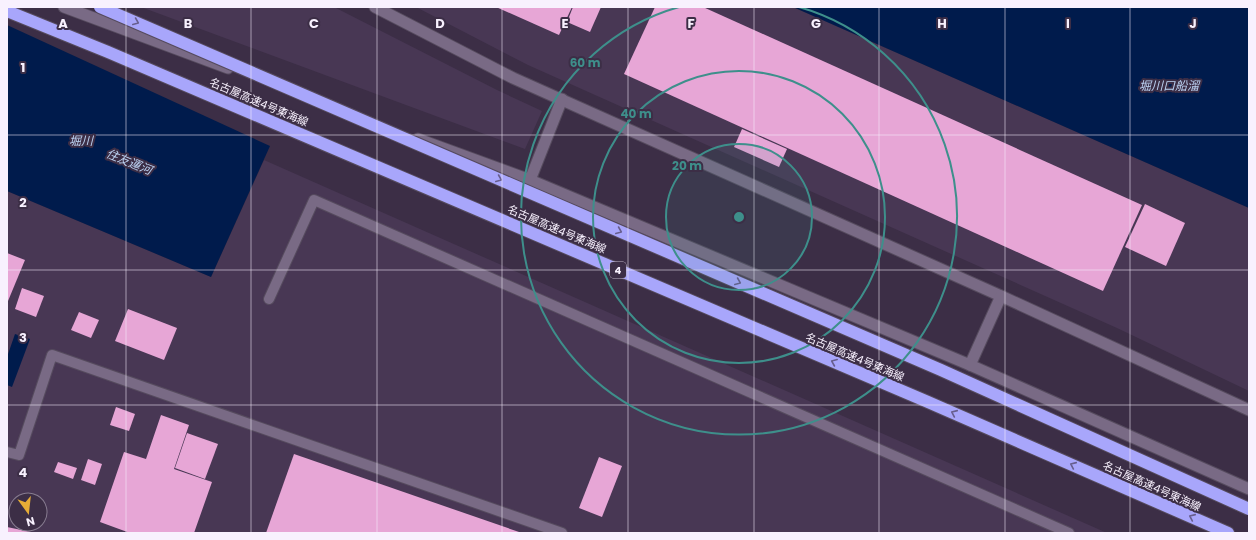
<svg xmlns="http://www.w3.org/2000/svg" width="1256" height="540" font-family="Poppins,'Noto Sans JP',sans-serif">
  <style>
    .built { fill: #483754; fill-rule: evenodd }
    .water { fill: #001b4c }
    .building { fill: #e7a6d6 }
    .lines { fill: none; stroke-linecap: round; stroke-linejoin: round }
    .service-casing { stroke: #564b5e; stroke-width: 12 }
    .minor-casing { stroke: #564b5e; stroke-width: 13 }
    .tertiary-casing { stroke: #564b5e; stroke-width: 13 }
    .motorway-casing { stroke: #564b5e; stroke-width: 14 }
    .service { stroke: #796a85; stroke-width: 10 }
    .minor { stroke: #796a85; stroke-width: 11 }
    .tertiary { stroke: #796a85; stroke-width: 11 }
    .motorway { stroke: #a8a6fb; stroke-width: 12 }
    .motorway-bridge-casing { stroke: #564b5e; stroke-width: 14; stroke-linecap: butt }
    .motorway-bridge { stroke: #a8a6fb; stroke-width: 12 }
    .oneway { stroke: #675e8e }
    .grid { fill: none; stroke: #f8f1fe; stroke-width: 1; stroke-opacity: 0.55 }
    .ring { fill: none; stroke: #3e8f8b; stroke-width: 2 }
    .labels { text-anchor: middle; stroke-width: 4; stroke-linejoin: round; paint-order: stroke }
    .shield { fill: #3c2e46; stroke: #c0b6c7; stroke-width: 1 }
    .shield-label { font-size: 10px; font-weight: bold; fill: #f8f1fe }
    .street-label { font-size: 11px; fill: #f8f1fe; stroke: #3c2e46 }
    .water-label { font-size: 12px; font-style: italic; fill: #bcd2f2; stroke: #3c2e46 }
    .grid-label { font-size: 13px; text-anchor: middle; font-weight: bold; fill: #f8f1fe; stroke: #3c2e46; stroke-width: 4; stroke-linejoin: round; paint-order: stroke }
    .centre { fill: #3e8f8b; stroke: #3c2e46; stroke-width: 2 }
    .ring-label { font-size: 12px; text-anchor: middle; font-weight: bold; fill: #3e8f8b; stroke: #3c2e46; stroke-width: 4; stroke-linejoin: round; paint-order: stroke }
  </style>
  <rect width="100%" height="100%" fill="#3c2e46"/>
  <g class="built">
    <polygon points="141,7 334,7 497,90 542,111 525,149"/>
    <polygon points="416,7 793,7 1249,208 1249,391 1117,328 528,65"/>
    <path d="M264,160l843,373h-1100v-342l204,86zM16,500h24v24h-24z"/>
  </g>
  <g class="water">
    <polygon points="793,7 1249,7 1249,208"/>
    <polygon points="7,25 270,146 211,277 7,191"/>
    <polygon points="15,334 30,339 12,387 7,385 7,357"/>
  </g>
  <g class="building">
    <polygon points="496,7 572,7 559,35"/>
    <polygon points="573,7 601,7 590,32 567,22"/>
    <polygon points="655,7 703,7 1142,205 1103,291 624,74"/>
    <polygon points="742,129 787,149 779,167 734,147"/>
    <polygon points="1145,204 1185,223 1166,266 1125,247"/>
    <polygon points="7,253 25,260 8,301 7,301"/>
    <polygon points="22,288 44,296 36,317 15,309"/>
    <polygon points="128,309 177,328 164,360 115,341"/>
    <polygon points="79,312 99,320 91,338 71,330"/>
    <polygon points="116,407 135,414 129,431 110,425"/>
    <polygon points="161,415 189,425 174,469 212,482 194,533 130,533 100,522 124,452 146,459"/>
    <polygon points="187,433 218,444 205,479 175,468"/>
    <polygon points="294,454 522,533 266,533"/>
    <polygon points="599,457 622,466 602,517 579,508"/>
    <polygon points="88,459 102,464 95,485 81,480"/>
    <polygon points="58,462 77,468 73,479 54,472"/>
    <polygon points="7,527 31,532 31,533 7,533"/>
  </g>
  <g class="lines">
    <g class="service-casing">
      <g id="service">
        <polyline points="269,299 314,200 1069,533"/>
        <polyline points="7,452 19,455 52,355 562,533"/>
      </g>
    </g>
    <g class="minor-casing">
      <g id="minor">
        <polyline points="375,7 513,78 1001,296 1249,410"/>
        <polyline points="530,180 562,99"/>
        <polyline points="970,365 1001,296"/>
      </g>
    </g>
    <g class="tertiary-casing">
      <g id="tertiary">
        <polyline points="64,7 228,68"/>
        <polyline points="418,139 530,180 970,365 1249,489"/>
      </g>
    </g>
    <g class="motorway-casing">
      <polyline id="motorway" points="7,11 108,52 928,402 1228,533"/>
    </g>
    <use href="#service" class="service"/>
    <use href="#minor" class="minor"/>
    <use href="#tertiary" class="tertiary"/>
    <use href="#motorway" class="motorway"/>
    <g class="motorway-bridge-casing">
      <polyline id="motorway-bridge" points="100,7 941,370 1249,509"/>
    </g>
    <use href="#motorway-bridge" class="motorway-bridge"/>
  </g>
  <defs><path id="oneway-chevron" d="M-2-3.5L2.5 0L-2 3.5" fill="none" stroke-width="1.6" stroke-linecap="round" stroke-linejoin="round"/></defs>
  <g class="oneway">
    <use href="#oneway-chevron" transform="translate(136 22) rotate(23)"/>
    <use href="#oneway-chevron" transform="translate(499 179) rotate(23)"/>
    <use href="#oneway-chevron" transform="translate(619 231) rotate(23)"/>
    <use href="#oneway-chevron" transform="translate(738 282) rotate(23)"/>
    <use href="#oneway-chevron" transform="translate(834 362) rotate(-157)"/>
    <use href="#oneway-chevron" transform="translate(954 413) rotate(-156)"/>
    <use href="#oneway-chevron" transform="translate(1073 465) rotate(-156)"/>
    <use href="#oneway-chevron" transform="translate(1192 517) rotate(-156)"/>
  </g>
  <path class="grid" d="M126,7v526M251,7v526M377,7v526M502,7v526M628,7v526M754,7v526M879,7v526M1005,7v526M1130,7v526M7,135h1242M7,270h1242M7,405h1242"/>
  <circle cx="739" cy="217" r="73" fill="#3e8f8b" fill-opacity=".12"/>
  <g class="ring">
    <circle cx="739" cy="217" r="73"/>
    <circle cx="739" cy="217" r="146"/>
    <path d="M799 7A218 218 0 1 1 679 7"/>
  </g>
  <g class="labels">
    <rect class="shield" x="610" y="262" width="16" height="16" rx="3"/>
    <g class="shield-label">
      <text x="618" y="274">4</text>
    </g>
    <g class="street-label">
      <text transform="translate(259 102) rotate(23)" y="4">名古屋高速4号東海線</text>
      <text transform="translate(557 229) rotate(23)" y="4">名古屋高速4号東海線</text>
      <text transform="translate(855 357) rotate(23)" y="4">名古屋高速4号東海線</text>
      <text transform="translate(1152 486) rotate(24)" y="4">名古屋高速4号東海線</text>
    </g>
    <g class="water-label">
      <text x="1169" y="90">堀川口船溜</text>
      <text x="81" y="145">堀川</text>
      <text transform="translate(129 162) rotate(22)" y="4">住友運河</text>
    </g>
  </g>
  <g class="grid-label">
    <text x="63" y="28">A</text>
    <text x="188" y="28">B</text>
    <text x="314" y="28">C</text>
    <text x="440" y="28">D</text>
    <text x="565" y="28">E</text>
    <text x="691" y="28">F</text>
    <text x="816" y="28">G</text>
    <text x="942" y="28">H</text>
    <text x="1068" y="28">I</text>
    <text x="1193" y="28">J</text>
    <text x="23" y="72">1</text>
    <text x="23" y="207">2</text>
    <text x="23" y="342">3</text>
    <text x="23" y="477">4</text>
  </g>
  <circle cx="739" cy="217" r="6" class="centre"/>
  <g class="ring-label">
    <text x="585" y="67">60 m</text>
    <text x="636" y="118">40 m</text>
    <text x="687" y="170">20 m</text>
  </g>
  <rect width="1256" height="540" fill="none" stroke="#f8f1fe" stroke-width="16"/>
  <g transform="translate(28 512) rotate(165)"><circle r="19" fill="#3c2e46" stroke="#877c90"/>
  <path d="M0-3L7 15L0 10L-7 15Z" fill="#e6ac36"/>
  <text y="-6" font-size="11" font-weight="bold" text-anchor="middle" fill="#f8f1fe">N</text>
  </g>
</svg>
